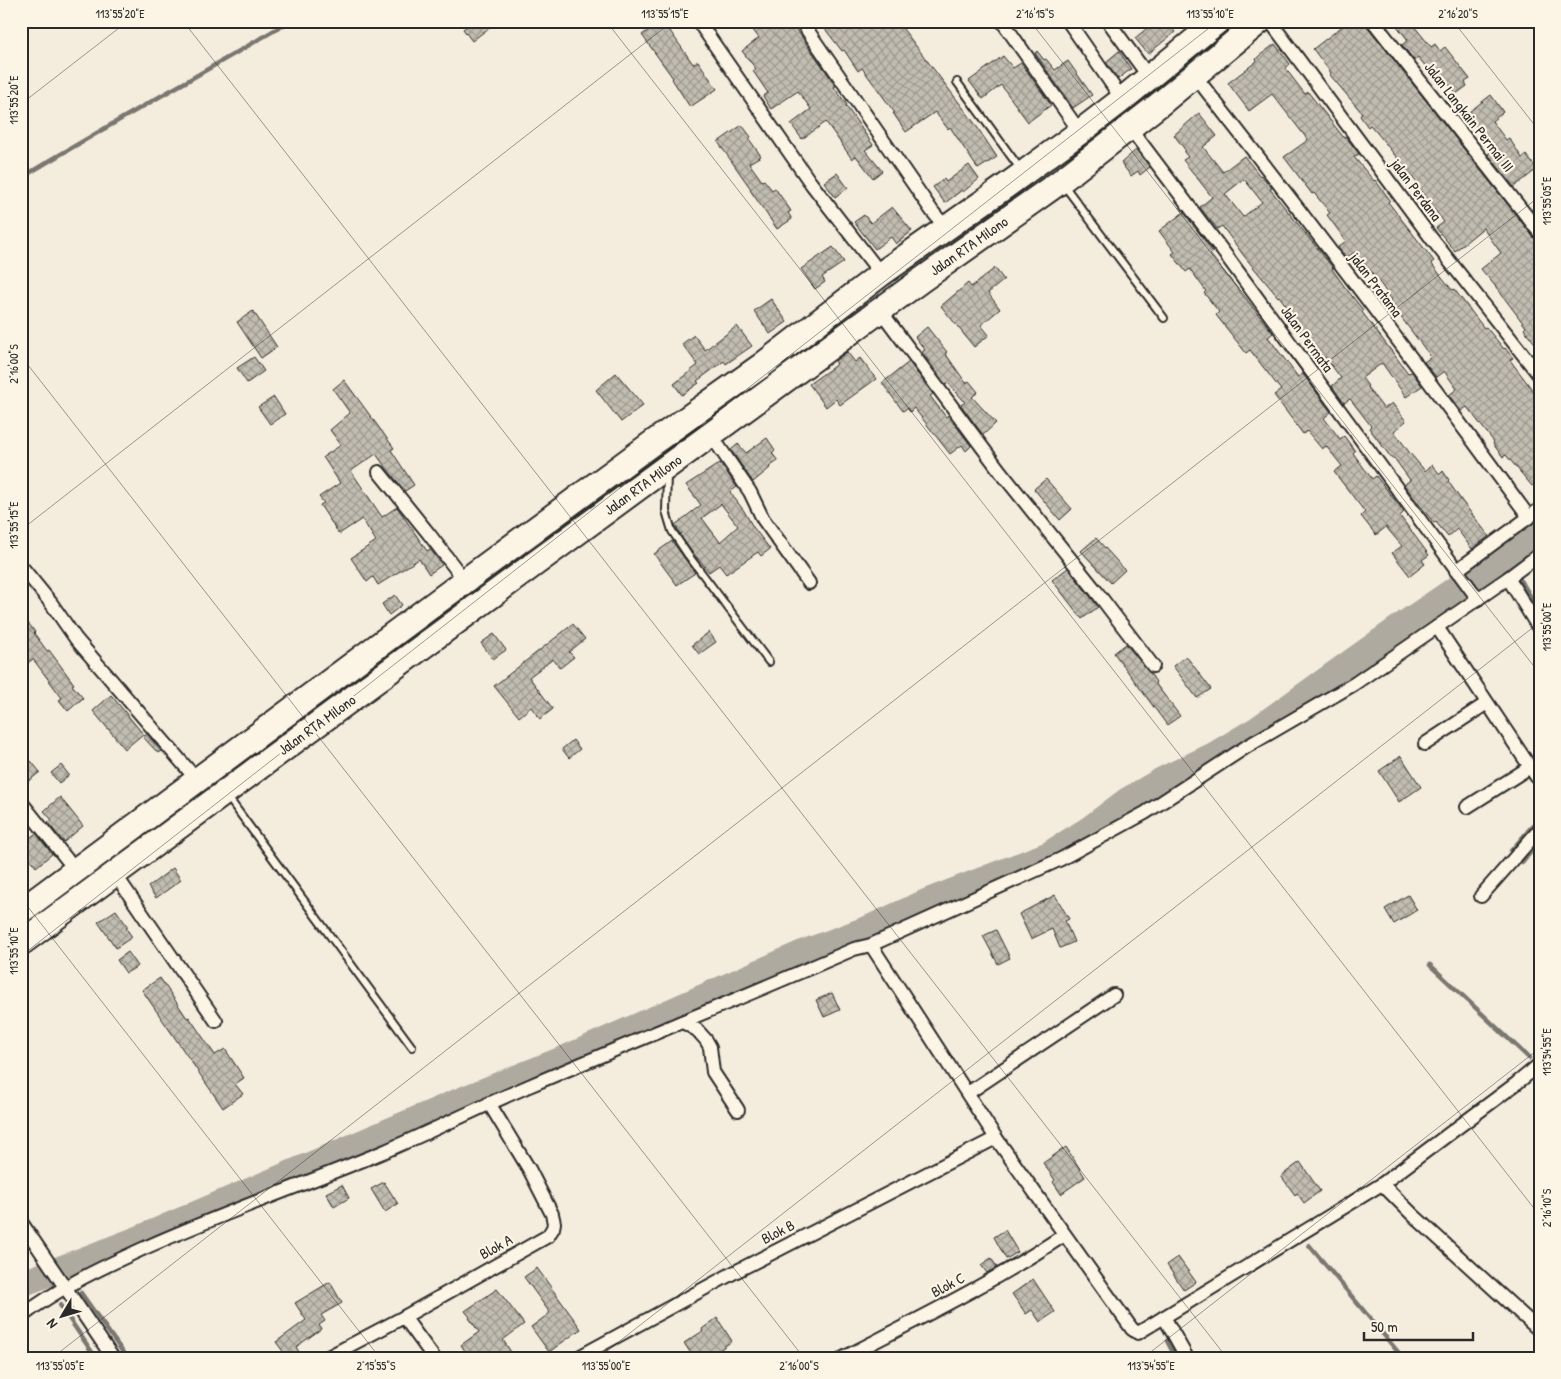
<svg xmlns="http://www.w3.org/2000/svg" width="1561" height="1379" font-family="'Patrick Hand',sans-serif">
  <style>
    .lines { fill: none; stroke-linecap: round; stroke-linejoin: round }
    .stream { stroke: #7a7771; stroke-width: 4.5 }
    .river { stroke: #afaaa0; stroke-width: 26 }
    .building { fill: url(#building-cross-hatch); stroke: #2b2b2b; fill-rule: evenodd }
    .lane-casing { stroke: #2b2b2b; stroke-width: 10 }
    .street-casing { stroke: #2b2b2b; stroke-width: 16 }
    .highway-casing { stroke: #2b2b2b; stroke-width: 28 }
    .lane { stroke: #fcf5e5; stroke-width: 6 }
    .street { stroke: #fcf5e5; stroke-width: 12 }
    .highway { stroke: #fcf5e5; stroke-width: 24 }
    .ticks { fill: none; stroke: #2b2b2b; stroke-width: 1; stroke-opacity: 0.45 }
    .labels { text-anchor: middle; stroke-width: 4.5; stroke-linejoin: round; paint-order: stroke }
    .street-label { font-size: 15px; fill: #2b2b2b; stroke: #fcf5e5 }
    .neatline { fill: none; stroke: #2b2b2b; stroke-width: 2 }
    .ticks-label { font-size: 12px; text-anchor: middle; fill: #2b2b2b }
  </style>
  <defs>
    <pattern id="building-cross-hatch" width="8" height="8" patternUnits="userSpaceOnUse" patternTransform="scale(1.25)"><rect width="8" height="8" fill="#c2bdb1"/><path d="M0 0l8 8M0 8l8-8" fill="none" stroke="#9e9a90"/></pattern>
  </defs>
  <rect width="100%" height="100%" fill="#f4edde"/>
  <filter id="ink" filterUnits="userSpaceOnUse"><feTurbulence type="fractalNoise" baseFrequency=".02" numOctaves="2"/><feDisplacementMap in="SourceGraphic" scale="10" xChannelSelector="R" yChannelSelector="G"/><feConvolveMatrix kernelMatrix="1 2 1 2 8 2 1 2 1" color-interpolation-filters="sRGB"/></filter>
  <g filter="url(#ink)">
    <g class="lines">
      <g class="stream">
        <path d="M21,178c89,-54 180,-104 269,-157"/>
        <polyline points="1505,555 1540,612"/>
        <polyline points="1540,817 1511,851 1522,862 1540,842"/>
        <polyline points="1430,965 1529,1058"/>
        <polyline points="1309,1245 1403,1358"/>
        <polyline points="63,1267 68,1273"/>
        <polyline points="40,1277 46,1286"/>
        <polyline points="81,1293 127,1358"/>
        <polyline points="60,1305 96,1358"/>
        <polyline points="1167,1341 1176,1358"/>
      </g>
      <polyline class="river" points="21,1284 138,1239 459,1101 568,1057 805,952 867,929 928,901 1049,854 1089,829 1126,801 1162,780 1214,755 1256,730 1407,622 1540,531"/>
    </g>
    <g class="building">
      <polygon points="474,21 498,21 472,41 463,29"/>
      <polygon points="661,21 663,21 693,64 698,61 717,89 690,107 672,79 673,78 642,35"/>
      <polygon points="746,21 768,21 774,30 785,21 789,21 801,36 836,86 834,87 847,105 846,106 873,145 865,150 882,171 873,178 856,156 852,159 826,122 802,139 791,124 811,109 798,91 771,109 763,96 768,93 753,71 756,69 742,51 759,38"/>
      <polygon points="819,21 897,21 973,121 997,157 978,169 950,127 948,129 935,112 906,132 893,113 895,113 862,68 858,71 844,50 842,51"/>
      <polygon points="1156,21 1166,21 1175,32 1148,54 1135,38"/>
      <polygon points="1349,21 1365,21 1367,26 1534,238 1540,241 1540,350 1524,329 1526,327 1496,287 1481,269 1501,253 1483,228 1455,251 1436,228 1444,222 1415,184 1417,183 1378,134 1370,125 1368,127 1360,116 1362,113 1330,75 1331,73 1313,49"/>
      <polygon points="1393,21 1410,21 1431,47 1435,44 1440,51 1445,47 1470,79 1465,82 1467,86 1456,94 1442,74 1436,79 1418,57 1414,60 1402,45 1408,40"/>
      <polygon points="1275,44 1290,64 1285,68 1305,94 1308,92 1344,138 1346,137 1359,154 1354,157 1374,181 1375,180 1390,200 1388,202 1434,261 1431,263 1452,290 1454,289 1484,328 1486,327 1504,349 1505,348 1513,358 1510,360 1540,400 1540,480 1532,486 1506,455 1503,457 1493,444 1494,442 1467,407 1461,411 1449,395 1457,389 1444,371 1436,377 1424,362 1431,357 1397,312 1395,314 1387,304 1392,300 1377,279 1355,252 1346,258 1338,247 1346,241 1327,215 1330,213 1314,193 1312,194 1284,157 1308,140 1272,94 1249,111 1228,83 1257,61 1256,59 1259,56"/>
      <polygon points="1037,51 1044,60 1046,59 1055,70 1068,61 1092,95 1073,108 1035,53"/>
      <polygon points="1119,51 1131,69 1118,79 1106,62"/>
      <polygon points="1003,56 1013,68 1021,63 1051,105 1028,122 1001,85 983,99 969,81"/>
      <polygon points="1491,95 1503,112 1492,121 1506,140 1509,138 1522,158 1526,155 1537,169 1514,187 1488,154 1494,150 1470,119 1473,117 1469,112"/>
      <path d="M1199,113l18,23 -14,11 20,25 21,-16 16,20 1,-1 11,13 -2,1 63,79 -1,1 12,17 19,24 -1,2 46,61 4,-1 10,14 -16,11 -24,-34 -20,15 6,8 -1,1 17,22 8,-6 14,18 -12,10 15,21 16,19 7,-6 8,9 3,-3 6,9 -1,1 13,19 28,36 -17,13 -15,-20 -9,8 -12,-15 -2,1 -30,-38 6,-5 -16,-22 -2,1 -23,-31 2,-2 -20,-26 -1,-1 -6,4 -12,-17 9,-8 -16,-21 -3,2 -16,-21 -9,-11 3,-3 -21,-28 -1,1 -34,-41 -22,-30 -5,3 -17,-22 12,-10 -29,-37 5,-3 -4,-5 2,-1 -12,-16zM1244,179l18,23 -19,15 -18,-23z"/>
      <polygon points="742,125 751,137 749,139 761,156 749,163 762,181 764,180 772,190 775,188 791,211 788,213 792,219 777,229 750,190 751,189 718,142"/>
      <polygon points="1136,150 1150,167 1140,175 1138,171 1131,176 1121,163"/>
      <polygon points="969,165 979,179 963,192 962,190 945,203 933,187 944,179 946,182"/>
      <polygon points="837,173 848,188 835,197 824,182"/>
      <polygon points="1540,203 1540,220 1532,209"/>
      <polygon points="892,207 912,231 896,244 891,237 875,249 854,222 864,215 871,223"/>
      <polygon points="1184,212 1213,252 1210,254 1225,273 1273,333 1268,337 1298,377 1303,374 1331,412 1324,418 1340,439 1344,436 1355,451 1353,453 1372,479 1376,476 1404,512 1400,516 1429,555 1422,560 1425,564 1410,576 1392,553 1402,546 1386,527 1376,535 1361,516 1365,512 1334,472 1342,466 1326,446 1322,449 1307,431 1303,434 1274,395 1281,390 1250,350 1246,353 1216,315 1219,312 1204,293 1206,291 1190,269 1186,272 1172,254 1175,252 1159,231"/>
      <polygon points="833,247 844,262 822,277 825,282 815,289 801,269"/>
      <polygon points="995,268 1004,280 988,293 1000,309 981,325 989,335 974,347 941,306 968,283 971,287"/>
      <polygon points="771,299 787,322 770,334 754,311"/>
      <polygon points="253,311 277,347 261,358 237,322"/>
      <polygon points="737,326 752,346 726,364 724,361 697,381 699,383 682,395 674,384 698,365 682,344 694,335 705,350"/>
      <polygon points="927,327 947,352 945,353 966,383 969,381 978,392 972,397 996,423 983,435 961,405 965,402 948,383 946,385 922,352 925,350 915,337"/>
      <polygon points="847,352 855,362 860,358 876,379 840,405 836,399 826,407 809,384 837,364 835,361"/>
      <polygon points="254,357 264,371 247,383 237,368"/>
      <polygon points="909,362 933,394 930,396 946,417 948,415 971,446 966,451 962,445 950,454 914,408 910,412 907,408 903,411 882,383"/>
      <polygon points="616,373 643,405 621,422 596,390"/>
      <polygon points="344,380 394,448 391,450 414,485 405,491 384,465 376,454 351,471 382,517 397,507 427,551 430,549 442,565 429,574 419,559 378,585 373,577 367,582 351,558 376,541 362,519 339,534 320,505 324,503 319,497 340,483 323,457 341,445 330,430 350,413 333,389"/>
      <polygon points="274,397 285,414 270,424 258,407"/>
      <polygon points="767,438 775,450 772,453 778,461 769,467 770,468 753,482 731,450 738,444 746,453"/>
      <path d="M720,463l17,24 -7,5 14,19 9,16 17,22 -9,7 -3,-4 -32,22 -7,-9 -10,7 -17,-20 -12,-17 2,-2 -2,1 -5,-9 26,-20 -15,-20zM721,504l17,22 -18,16 -18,-24z"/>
      <polygon points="1046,479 1072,509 1060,520 1034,489"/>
      <polygon points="1096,538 1125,570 1111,583 1081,551"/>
      <polygon points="672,541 695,573 677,585 654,554"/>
      <polygon points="1068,568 1098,607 1082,619 1052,580"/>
      <polygon points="395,595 402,605 389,615 382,604"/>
      <polygon points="21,614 35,632 34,633 47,651 49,650 63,669 74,684 72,685 83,698 68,711 59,700 62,698 33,659 21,668"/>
      <polygon points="573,624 585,639 569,652 574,657 560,668 553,659 529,677 553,709 540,719 531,707 519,717 494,686"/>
      <polygon points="709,632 716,642 699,654 692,645"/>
      <polygon points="494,634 506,650 493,659 481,643"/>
      <polygon points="1126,644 1150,673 1156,682 1155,683 1180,716 1167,725 1114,653"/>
      <polygon points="1186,656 1211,689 1197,698 1173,666"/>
      <polygon points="111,695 143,734 125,749 93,711"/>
      <polygon points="147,734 161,751 158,753 143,737"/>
      <polygon points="573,740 580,749 569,758 562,749"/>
      <polygon points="1401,756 1421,787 1399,802 1379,771"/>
      <polygon points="31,761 40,772 21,787 21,769"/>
      <polygon points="61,765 69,775 59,783 51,773"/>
      <polygon points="60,797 83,826 64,842 48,823 52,820 44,811"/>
      <polygon points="36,833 52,854 36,867 21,848 21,845"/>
      <polygon points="173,868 181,880 156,898 148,887"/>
      <polygon points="1055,895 1069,919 1065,921 1074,942 1060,948 1052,929 1031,939 1019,914"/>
      <polygon points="1408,895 1417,910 1394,924 1385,909"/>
      <polygon points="116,910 128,927 126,928 132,937 116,948 98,922"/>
      <polygon points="996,930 1010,958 998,964 983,936"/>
      <polygon points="128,952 138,966 126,973 117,960"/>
      <polygon points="160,978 187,1018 189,1017 215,1055 225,1049 244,1078 235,1084 243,1094 223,1108 142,990"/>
      <polygon points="832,993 840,1010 824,1017 816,1000"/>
      <polygon points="1066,1147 1085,1177 1061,1194 1053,1182 1055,1180 1043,1163"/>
      <polygon points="1300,1162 1320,1191 1304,1203 1297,1193 1295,1195 1281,1176"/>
      <polygon points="384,1182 398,1204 385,1212 371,1189"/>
      <polygon points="342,1185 349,1198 334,1207 326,1193"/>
      <polygon points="1005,1230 1018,1252 1006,1259 994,1237"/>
      <polygon points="1178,1257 1196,1282 1184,1290 1167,1265"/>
      <polygon points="991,1258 997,1267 987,1273 981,1265"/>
      <polygon points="537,1268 581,1329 549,1352 531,1327 550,1313 524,1277"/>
      <polygon points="1033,1279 1055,1312 1040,1322 1032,1310 1026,1314 1012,1294"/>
      <polygon points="330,1282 342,1303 321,1315 325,1321 319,1325 321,1329 296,1347 299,1352 290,1358 288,1358 276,1342 306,1320 295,1303"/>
      <polygon points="497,1289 524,1324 503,1340 515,1358 470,1358 461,1345 479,1332 469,1318 470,1317 465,1311"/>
      <polygon points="717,1318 732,1341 715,1353 718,1358 694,1358 684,1343 703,1331 702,1329"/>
    </g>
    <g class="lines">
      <g class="lane-casing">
        <g id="lane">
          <polyline points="957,82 1021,170"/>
          <polyline points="1063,184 1164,318"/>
          <polyline points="667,474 666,511 672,531 688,555 769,662"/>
          <polyline points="227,796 412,1047"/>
        </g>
      </g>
      <g class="street-casing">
        <g id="street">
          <polyline points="698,21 810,182 881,274"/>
          <polyline points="801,21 932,211 946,228"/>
          <polyline points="1002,21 1080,132"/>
          <polyline points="1068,21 1122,99"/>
          <polyline points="1108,21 1149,77"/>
          <polyline points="1270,21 1432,239 1540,376"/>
          <polyline points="1373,21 1540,233"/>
          <path d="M1195,76c114,145 225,292 334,441"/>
          <polyline points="1130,128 1225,254 1478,599"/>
          <polyline points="880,310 1000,471 1096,591 1153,666"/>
          <polyline points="711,435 750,492 763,519 809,583"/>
          <polyline points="379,472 429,534 465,581"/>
          <polyline points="21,566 51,603 76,639 197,780"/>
          <polyline points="1456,571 1540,509"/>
          <polyline points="1508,578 1540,630"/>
          <polyline points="1437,627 1540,782"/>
          <polyline points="1425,744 1487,703"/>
          <polyline points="21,802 69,862 75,871"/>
          <polyline points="1467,807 1530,767"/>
          <polyline points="115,874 216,1021"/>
          <polyline points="1481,896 1540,829"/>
          <polyline points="871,945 996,1138 1132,1329 1138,1333 1382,1184 1517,1083 1540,1064"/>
          <polyline points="683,1022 697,1030 706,1040 710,1047 713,1072 738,1110"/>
          <polyline points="968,1093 1114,995"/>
          <polyline points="1382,1184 1412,1214 1540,1331"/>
          <polyline points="21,1222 113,1358"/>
          <path d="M21,1317c38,-30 84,-51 128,-71 77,-34 156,-62 234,-94 49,-21 97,-45 146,-66 108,-46 217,-90 325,-137l17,-4 190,-86 84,-46 101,-66 108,-63 154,-106 32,-24"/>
          <polyline points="404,1317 434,1358"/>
          <polyline points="1164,1317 1187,1358"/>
          <polyline points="326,1358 404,1317 548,1236 553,1228 554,1223 552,1214 529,1169 489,1103"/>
          <polyline points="577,1358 733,1273 996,1138"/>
          <path d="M843,1358c75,-39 151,-76 221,-123"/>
        </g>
      </g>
      <g class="highway-casing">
        <g id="highway">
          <polyline points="21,911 465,581 651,444 761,366 881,274 1006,186 1080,132 1119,102 1218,21"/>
          <polyline points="21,943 518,576 920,281 1061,181 1161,103 1260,21"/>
        </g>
      </g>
      <use href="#lane" class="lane"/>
      <use href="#street" class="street"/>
      <use href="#highway" class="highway"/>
    </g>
  </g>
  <path class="ticks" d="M183,21l1044,1337M606,21l934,1195M1030,21l510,653M1453,21l87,111M21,104l107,-83M21,356l783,1002M21,530l652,-509M21,898l359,460M21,956l1197,-935M52,1358l1488,-1162M598,1358l942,-736M1143,1358l397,-310"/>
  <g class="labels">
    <g class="street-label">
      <text transform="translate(1469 117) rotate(52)" y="5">Jalan Langkain Permai III</text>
      <text transform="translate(1416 190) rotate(53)" y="5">jalan Perdana</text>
      <text transform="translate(969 246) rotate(-35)" y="5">Jalan RTA Milono</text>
      <text transform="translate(1376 285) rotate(53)" y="5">jalan Pratama</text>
      <text transform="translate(1307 339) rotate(54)" y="5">Jalan Permata</text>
      <text transform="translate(643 485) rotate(-36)" y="5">Jalan RTA Milono</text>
      <text transform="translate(317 725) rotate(-36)" y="5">Jalan RTA Milono</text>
      <text transform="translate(778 1232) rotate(-27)" y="5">Blok B</text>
      <text transform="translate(496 1247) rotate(-29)" y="5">Blok A</text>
      <text transform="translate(948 1285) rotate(-28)" y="5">Blok C</text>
    </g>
  </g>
  <rect width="1561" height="1379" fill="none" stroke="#fcf5e5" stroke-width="55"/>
  <g transform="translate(62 1316) rotate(232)" stroke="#fcf5e5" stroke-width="4" paint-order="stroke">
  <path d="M0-4L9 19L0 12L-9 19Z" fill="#2b2b2b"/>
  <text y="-8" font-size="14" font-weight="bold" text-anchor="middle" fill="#2b2b2b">N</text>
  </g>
  <path d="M1364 1332v8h109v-8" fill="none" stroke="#2b2b2b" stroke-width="2.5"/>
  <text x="1371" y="1332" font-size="15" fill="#2b2b2b" stroke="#fcf5e5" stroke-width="4" paint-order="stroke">50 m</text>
  <rect x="28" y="28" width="1506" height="1324" class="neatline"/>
  <g class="ticks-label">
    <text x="120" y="18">113°55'20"E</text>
    <text x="665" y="18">113°55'15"E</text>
    <text x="1035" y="18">2°16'15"S</text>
    <text x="1210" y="18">113°55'10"E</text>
    <text x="1458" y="18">2°16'20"S</text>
    <text transform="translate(14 100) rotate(-90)" y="4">113°55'20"E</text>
    <text transform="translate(1547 201) rotate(-90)" y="4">113°55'05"E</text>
    <text transform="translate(14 364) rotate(-90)" y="4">2°16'00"S</text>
    <text transform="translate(14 525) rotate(-90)" y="4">113°55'15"E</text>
    <text transform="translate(1547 627) rotate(-90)" y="4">113°55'00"E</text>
    <text transform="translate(14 951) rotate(-90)" y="4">113°55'10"E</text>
    <text transform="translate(1547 1052) rotate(-90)" y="4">113°54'55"E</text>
    <text transform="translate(1547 1208) rotate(-90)" y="4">2°16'10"S</text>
    <text x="60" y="1370">113°55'05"E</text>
    <text x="376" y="1370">2°15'55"S</text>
    <text x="606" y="1370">113°55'00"E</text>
    <text x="799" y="1370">2°16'00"S</text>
    <text x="1151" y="1370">113°54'55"E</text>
  </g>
</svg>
